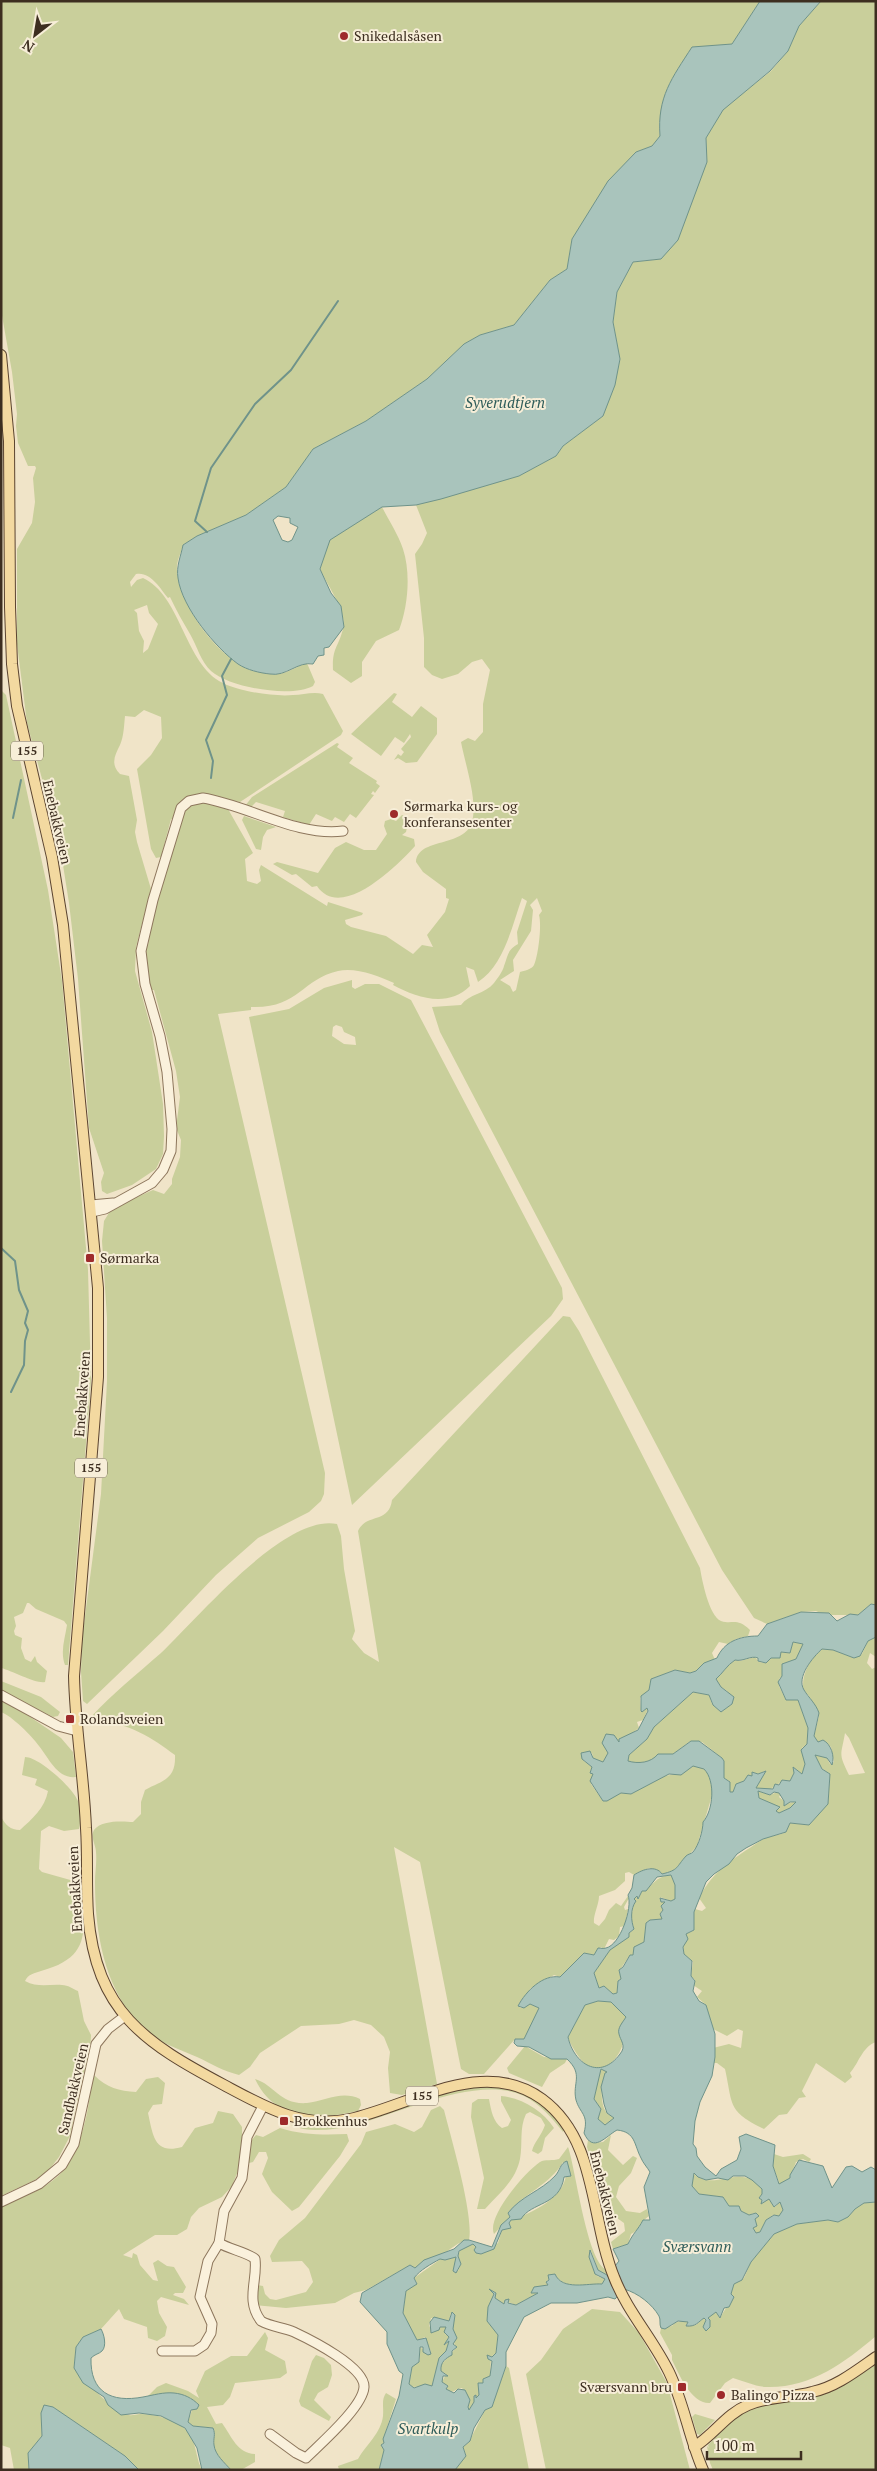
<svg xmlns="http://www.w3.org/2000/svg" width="877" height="2471" font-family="'PT Serif',serif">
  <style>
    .green { fill: #c9cf9b; fill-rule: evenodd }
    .water { fill: #a9c4bc; stroke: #6f938a; fill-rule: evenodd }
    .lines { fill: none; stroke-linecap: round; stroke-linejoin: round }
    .stream { stroke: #6f938a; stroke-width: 2 }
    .minor-casing { stroke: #8d765c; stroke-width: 11 }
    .major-casing { stroke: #5b4430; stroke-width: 12 }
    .minor { stroke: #faf1dc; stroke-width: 9 }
    .major { stroke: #f3d9a0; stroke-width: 10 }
    .poi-dot { fill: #9e2a2b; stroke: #f7eed8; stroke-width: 2 }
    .labels { text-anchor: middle; stroke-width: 4; stroke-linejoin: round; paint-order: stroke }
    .shield { fill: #f7eed8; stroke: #756857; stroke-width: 1 }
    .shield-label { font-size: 12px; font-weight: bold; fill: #3d2e20 }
    .poi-label { font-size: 14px; fill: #3d2e20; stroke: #f7eed8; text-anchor: start }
    .street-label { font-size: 14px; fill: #3d2e20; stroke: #f7eed8 }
    .water-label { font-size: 15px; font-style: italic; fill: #2f5d5a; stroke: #f7eed8 }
  </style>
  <rect width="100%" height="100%" fill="#f0e4c8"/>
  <g class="green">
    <path d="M1,1h759l-28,43 -73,79 1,13 -8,10 -16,6 -64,87 -5,30 -17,11 -36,45 -34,10 -16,9 -37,35 -61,42 -53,28 -27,38 -40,28 -49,21 -14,9c-2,9 -7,16 -6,26 3,35 38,81 68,97 7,3 18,5 26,6 13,2 24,-7 36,-11l8,19 -2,4c-21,12 -83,2 -102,-15 -10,-9 -14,-25 -21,-37 -7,-12 -14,-24 -20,-37l-2,1c-8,-10 -18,-27 -32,-24l-6,8 1,5 6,-7 6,-2c37,17 41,81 76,103 16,10 55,16 74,14 10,0 20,-4 30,-1l20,37 -2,4 -101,67 -43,-7 -23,25 -3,-1 -10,38 -5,1 -5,-9 -14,-80 14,-14 11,-17 -1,-21 -17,-7 -9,7 -10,-1c-1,9 -1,20 -5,29 -5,10 -10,19 0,29l9,2 8,44 -2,12 2,10 14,47 -15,58 -1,24 17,61 11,72 1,32 -1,18 -7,15 -24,16 -25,9 -5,-3 -1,-9 3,-9 -15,-45 -11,-149 -9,-76 -9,-57 -33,-123 -10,-79v-95l15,-26 3,-21 -2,-24 3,-10 -1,-2h-7l-10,-23 -2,-17 1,-12 -5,-42 -11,-62zM147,605l2,8 9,11 -10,25 -5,4 1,-12 -5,-10 -2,-18 -3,-3z"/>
    <path d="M821,1h55v1604l-5,-1 -13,11h-33l-9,-4 -15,1 -34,12 -13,-6 -32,-48 -282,-538 -8,-25 29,-2c8,-11 24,-11 33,-22 3,-4 9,-12 10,-17 4,-10 3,-16 14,-22l-1,-12 10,-31 -5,-3c-10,28 -18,67 -44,84l-4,-12 -8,-3 4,19c-22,22 -53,12 -77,-1l1,-2c-16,-7 -38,-16 -56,-12 -36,8 -40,38 -87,36v3l-33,4 107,459 -1,21 -3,7 -12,11 -51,26 -42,37 -53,56 -76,73 -4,-3 -2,-29 1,-33 19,-145 6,-113v-63l-5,-77 2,-20 8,-13 41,-18 11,4 8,-10v-5l8,-22 1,-17 -5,-12 4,-31 -4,-26 -22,-81h-5l-5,-46 4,1 5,-28 32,-109 13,-7 30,8 25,44 -8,6 2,22 10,3 4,-3 -2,-11 2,-5 66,41 1,-4 35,11 -1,2 -17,5 1,4 5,3 35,9 27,18 9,-9 11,2 -6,-12 18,-23 4,-13 -3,-1v-9l-23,-17 -7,-10c2,-25 48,-14 56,-40 6,-22 -7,-58 -11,-80l7,-4 7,3 8,-9v-28l7,-34 -8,-11 -10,3 -14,12 -16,5 -10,-4 -8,-8v-29l-9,-84 7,-10 5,-11 -11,-28 103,-29 37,-20 7,-10 40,-30 17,-56 -7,-38 4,-30 16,-30 28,-3 46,-97 -1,-24 17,-29 48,-38 17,-20 11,-25zM537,898l5,13 -3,4c3,11 -1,42 -5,50 -2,4 -10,6 -14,7l-4,18 -3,2 -3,-6 -10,-6 14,-9 -1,-11 18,-29 2,-21 -3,-5z"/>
    <path d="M382,507c7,14 16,27 21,42 8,24 5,58 -4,81l-23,11 -14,21v14l-11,7 -18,-13c-1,-22 5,-22 10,-41 5,-16 -16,-44 -23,-60l9,-29z"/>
    <path d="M1,690l5,5 42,195 14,91 26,289 3,111 -23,284h-3c-5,-13 0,-27 2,-40l-3,-4 -28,-12 -7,-6h-2l-4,10 -9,4 2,9 -2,5 1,4 7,3 -1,10 4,11 6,3 4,-6 2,6 10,9 -2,11c-9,2 -32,-11 -44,-14z"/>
    <polygon points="394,693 397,694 392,702 412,717 421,706 437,718 437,734 417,762 406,763 398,758 394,760 398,754 401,756 404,752 401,749 411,737 410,734 404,743 395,737 381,756 351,734"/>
    <polygon points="337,743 339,744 337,747 353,758 349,763 377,781 376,783 380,786 375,793 373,791 371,794 374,795 356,818 350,814 344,822 335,817 332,821 316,814 309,825 283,817 285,811 256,802 250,808 245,806 252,797"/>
    <path d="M402,815l7,3 -3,14 -4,3 12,4 1,7c-17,19 -74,76 -98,40l-5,1 -16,-13 -4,1 -19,-11 4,-2 41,11 17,-25 11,-6 18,8h12l11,-16 -3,-8 1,-5 6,-2 5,2z"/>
    <polygon points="244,816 276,827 267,830 263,837 261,850 256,849 242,820"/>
    <path d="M352,980v7l3,2 10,-5h14l32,16 151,288 1,11 -12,17 -199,189 -103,-488 40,-8 35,-21zM336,1025l6,2 2,5 11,5 1,8 -12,-1 -12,-8 1,-9z"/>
    <path d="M563,1316l7,1 9,14 121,237c2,12 9,48 21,53 12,4 15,-4 29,9l-2,6 -12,3 -8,5 -9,-2 -7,11 3,7 -11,3 -8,8 -6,2 -15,-3 -24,9 -2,11 -9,8 1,14 5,-4 2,1 -5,11 -6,2 2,6 -13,10 -6,1 -1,3 -16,2 5,9 -5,9 -10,-4 -1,-5 -8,-1v9l8,6 -2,5 3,2 -2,10 12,17 18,-8 10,1 33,-18 19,-3 10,-7h6l10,7 4,19 -16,54 -24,26 -11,2 -13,-6 -15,7 -5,-3 -4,1v8l-10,9 -16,6c0,9 -6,19 -5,27l5,3 6,-7 4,-9 7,-7 5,3 7,-10 1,2 -5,9 1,3 3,-1 -3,17 -5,1 -1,9 -5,4 -5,-1 -5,10 -3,-2 -7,8 -10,-2 -24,24 -6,-2 -23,13 -13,18 3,2 9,-4 9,4c-4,10 -10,23 -15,31h-9l-31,35h-15l-8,-5 -41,-207 -26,-15 43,237 -35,11 -12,-2 -2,-25 2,-16 -6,-15 -13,-12 -17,-5 -15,4 -38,2 -41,27 -10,14 -11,8c-16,-4 -27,-11 -42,-18 -21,-9 -43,-16 -59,-33 -34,-39 -43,-91 -43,-142 0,-10 2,-20 1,-30 0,-7 -6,-15 -2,-22 7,-10 28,-9 39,-8l8,-8v-12l4,-12c18,-10 31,-10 30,-35 -25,-19 -52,-36 -84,-32v-6c21,-23 46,-43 70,-64 36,-34 124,-140 176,-129l4,12 3,33 11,62 -3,8 12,14 15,9 -21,-131c8,-18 31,-7 34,-31z"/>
    <path d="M876,1637v20l-6,-4 -3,10 5,6 4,-2v375c-14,5 -17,21 -26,31l2,4 -7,6 -29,-20 -14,28 4,6 -7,1 -12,16 -8,1 -15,14c-37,-18 -31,-24 -39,-60l-8,-6h-4v-15l16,-4 12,4 2,-17 -5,-2 -11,7 -14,-7 -7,-24 -9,-8 5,-6 -9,-6 2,-5 -4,-4 2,-14 -9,-8 -1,-9 4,-5 -1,-6 8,-4 -1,-15 2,-6 7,2 4,-3 -7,-10c15,-29 36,-40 61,-57 7,-5 18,-5 26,-9l4,-9 19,2 19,-22 2,-29c-8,-5 -14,-10 -15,-19l12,3 3,6 4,-2 -3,-15 -5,-5h-8l-4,-6 5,-20 -10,-20 -6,-7c-1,-16 7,-30 19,-40l11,1 21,8 8,-4 7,-15zM845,1733l4,5 16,35 -16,2c-11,-23 -8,-18 -4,-42z"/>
    <path d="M793,1642l10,2 -7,15 -14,5v12l-3,3v7l7,14h12l10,28 -1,16 -5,4 3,16 -3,10 -6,-5 -6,12 -6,-1 -15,10 -13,-2 9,-17 -7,3 -6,-2v4l-17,10 -2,6h-3l-1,-11 -5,-3v-17l-2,-3 -20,-16 -7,-1 -6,1 -16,12h-13l-7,6 -14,3 -11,-1 1,-7 18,-16 7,-12 39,-35 16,3 3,9 9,8 11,-8 -5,-13 -6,-4 -5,-8c7,-6 11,-14 19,-19l5,1 15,-4 4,5 7,1 5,-5h9l1,-6 9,1z"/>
    <polygon points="1,1681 41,1697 60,1712 58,1716 53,1717 1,1691"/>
    <path d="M1,1697l60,41 12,14 3,25c-19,2 -27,-19 -37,-31 -7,-10 -27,-30 -38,-34z"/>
    <path d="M25,1757c14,0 47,30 53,44 3,9 3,19 1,28l-15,2 -15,-5 -8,5 -2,38 3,3 39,11c3,45 13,74 -40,88 -6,2 -13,3 -16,10 13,7 24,3 37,4 6,0 11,4 16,6l6,30 7,14 -1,19 -9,29 -11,53 -11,21 -14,18 -44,21v-379c5,8 9,13 19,13 12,-11 25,-22 28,-39l-13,-6 2,-6 -15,-4z"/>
    <polygon points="758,1791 770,1795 777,1792 781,1794 779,1797 784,1801 784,1804 796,1802 790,1808 779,1813 775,1811 780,1808 759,1798"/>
    <path d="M671,1875l4,10v14l-4,2 -11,-4 5,5 -4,4 2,3 -3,5 2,5 -12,1 -4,3 -2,19 -9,7 -2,6h-3l-11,16 2,8 -3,2 -1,12 -4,1 -9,-8 -5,2 -5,-15 16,-23 24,-21 -3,-9 3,-21 3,-3 1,3 4,-8c14,-6 11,-14 29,-16z"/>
    <path d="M598,2001l13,1 15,15c-7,12 -8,15 -3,26 -3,13 -16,29 -31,26 -8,-2 -22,-24 -24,-32l17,-32z"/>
    <polygon points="525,2046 544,2057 567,2059 565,2063 550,2073 542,2087 509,2073 507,2068"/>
    <path d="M600,2069l7,2c-6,7 -8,33 0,42 2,2 5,3 7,5l-9,7 -7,-6 3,-10 -7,-10z"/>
    <path d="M94,2075c13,13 25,16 42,17l10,-13 12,-2 7,6 -3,21 -9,1 -5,8c5,22 6,42 34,34l13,-19 18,-5 5,-12 15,3 9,13v19l-3,22 -7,18 -10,11 -23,11 -8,9 -4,12 -10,6h-22l-32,20 9,3 1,-5 4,2 3,10 13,15 5,1 -5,-18 5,-3 9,6 7,1 12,20 -3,6h-8l-2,2 11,4 5,6 -28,-8 -4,4 2,12 8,14 -2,9 -8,5 -9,-3 -1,-11 -23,-8 -5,-10 -18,20 -18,8 -7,10 -2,21c12,12 40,46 55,47 3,1 8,-1 11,-1 15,0 33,5 44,14 13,10 11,29 18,42h-63l-14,-14 -72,-49 -12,6 1,23 -14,17 1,17h-15l-4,-22 -9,-3v-240c56,-19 73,-33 86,-92 3,-13 3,-26 7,-38z"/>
    <path d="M255,2079c20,6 25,26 52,24 18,-2 35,-13 53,-4l1,6 -3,6c-39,9 -83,11 -103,-32z"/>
    <path d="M484,2084c44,8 52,11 81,45l-2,3c-11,-14 -23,-28 -39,-36 -46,-22 -125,18 -173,30 -18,4 -43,7 -60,-1h27l131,-34z"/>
    <path d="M501,2096c21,2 42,15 53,32l-9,10 -3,13 -4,3 -6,-3c2,-9 10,-16 13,-26l-4,-7 -11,-6 -4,2c-7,15 -3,29 -6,45 -5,23 -21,34 -35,50h-8l7,-31 -13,-61 1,-14 6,-4h11c2,11 4,23 13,29l6,-2 3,-6 -10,-19z"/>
    <path d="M440,2106l4,4c7,28 30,105 25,130 -11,1 -18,10 -28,15 -10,4 -17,5 -26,13l-5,-3 -44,25 -12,3 -19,10 -49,5 -33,-3 4,-20 6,1 2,8 5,5 6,1 30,-8 7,-10 -4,-13 -7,-8 -30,1 -2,-6 9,-16 26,-22 56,-74 5,-12 29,-8 19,8 8,-5 9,-17z"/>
    <path d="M280,2128c22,7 44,7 67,6l2,7 -9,15 -41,51 -7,4 -20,-19 -10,-18 6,-16 -2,-6h-7l-6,10 -4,1c-4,-13 -1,-19 7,-28l7,2z"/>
    <path d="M611,2135l-3,15 15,15 10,-9 4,2 -6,15 -12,13 -3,11 10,14 14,2 7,-4 2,7c-8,5 -9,14 -18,18l-3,10 -15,5 -2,-7 14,-11 -1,-8 -14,-10 -6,-11 -17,-55 1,-7 6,3 9,-1z"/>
    <path d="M568,2147c8,23 19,116 39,123l-1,5 -8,-5 -7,-19 -2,6 8,19 8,3 -1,4c-14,5 -41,6 -50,-9l-8,8 2,3 -9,2 -3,4 2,2 -22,12 -11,-4 -1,3 -9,-6 1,-5 -7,-4 5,5c-8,22 -10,21 4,41l-2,18 -5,4 -1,19 -7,5v2l-5,1 1,11 -3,3 -2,-2v6l-5,8 -1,-3 2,-7 -8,-12c-8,1 -9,7 -16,1l2,-3 -6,-4 4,-8 -5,-3v-6l15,-17c-4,-8 -4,-24 -2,-34l-3,-1 -2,8 -18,-3 -2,8 4,4 -1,3 8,-6h7l-2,7 4,2 -4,9 4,-4 -3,10 -7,7 -7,28 -20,1 -3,-3 3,-17 8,-7v-13l10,8 1,-3 -6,-15 -6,3 -3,-1 -13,-26 3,-22 11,-8 -3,-5 28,-20 3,2 11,-3v10l-2,2 4,2 3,-7 -3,-8 2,-6 13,-6 8,10 17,-11 4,-13 9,-3 -2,-4 2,-3c20,-6 54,-23 55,-46 0,-3 -2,-8 -3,-12 -13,23 -39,31 -55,51l2,4 -16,17c-8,-17 32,-63 46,-72 5,-3 13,-1 19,-3z"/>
    <polygon points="774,2154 783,2157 803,2154 811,2159 809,2162 803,2159 796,2162 790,2178 780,2185 773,2166"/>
    <path d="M693,2173c22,21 47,-13 69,16v5l-3,4 3,2 -1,3 8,-4 6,8 5,-5 3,8 -4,6 -6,-1 -7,5 -6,12 -4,1 -3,-5 3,-5 -1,-4 4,-3 -5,-3 -5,2 -8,-4 -4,-5h-8l-6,-9 -24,-3 -7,-8z"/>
    <path d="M876,2202v134c-32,27 -65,52 -109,51 -11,0 -23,-6 -34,-9l-8,5 -15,20c-19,1 -31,-29 -38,-43v-5l-12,-22 1,-5 11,-2c4,-5 9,-5 16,-5l-2,5 10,-1 8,-7 2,4 -3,4 6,3 1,-7 -2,-4 8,-6 4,6 13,-22 -2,-2 3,-10 10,-6 7,-16 23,-28 23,-10 31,-4 10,2 10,-5 7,-8 9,-6z"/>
    <polygon points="592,2309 620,2312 639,2333 667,2383 690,2470 546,2470 526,2374 541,2360 563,2329"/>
    <path d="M265,2332l3,6 -3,12 20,11 2,12 -7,5 -45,5 -5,14 -7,8 -16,2 9,17 6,-1c10,14 15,30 33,31v8l-14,8h-10c-6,-7 -16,-15 -17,-25 -1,-7 2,-10 -1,-17l-20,-2 -5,-4 4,-12 -1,-12 -16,-5 -27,3 9,-9 9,-4 22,8 11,7 -3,-7 9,-20 26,-15h16z"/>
    <polygon points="316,2355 324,2358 331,2365 332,2375 328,2387 318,2393 314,2400 331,2417 329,2421 301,2406 299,2401 312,2361"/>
    <polygon points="876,2362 876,2470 713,2470 710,2463 707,2446 709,2448 708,2445 738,2415 765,2403 798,2400"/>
    <polygon points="506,2366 509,2368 529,2470 455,2470 466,2455 463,2447 469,2442 485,2410 492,2407"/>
    <path d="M386,2393l10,6 -11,35 -1,9 -3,2 3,5 -5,20h-40l-1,-4 20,-7c8,-14 23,-26 25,-43 1,-9 -2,-16 3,-23z"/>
    <polygon points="695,2414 715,2420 700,2435 697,2434 692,2417"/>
  </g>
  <g class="water">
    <path d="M760,1h61l-22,25 -11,25 -18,20 -47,39 -17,28 1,24 -29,78 -17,19 -28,3 -16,30 -4,30 7,37 -5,26 -12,31 -40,30 -7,10 -37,20 -78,23 -25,6 -34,2 -52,33 -10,29 11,24 10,13 3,21 -15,20 -5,1v7l-6,1 -5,8c-15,-3 -27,13 -43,10 -10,-1 -23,-4 -32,-10 -22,-16 -56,-56 -60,-86 -2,-12 3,-22 5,-33l14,-9 49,-21 40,-28 27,-38 53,-28 61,-42 37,-35 16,-9 34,-10 36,-45 17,-11 5,-30 36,-58 28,-29 16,-6 8,-10c-3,-39 12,-58 32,-89l40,-3zM278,516l12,2v5l8,4 -6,13 -4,2 -6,-2 -9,-20z"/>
    <path d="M871,1604l5,1v32l-8,4 -8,15 -6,2 -21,-8 -11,-1c-9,8 -26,28 -18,41 5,8 12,14 15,23l-5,23 4,6 5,-2c8,4 12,16 9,25l-5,-7 -12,-3 7,14 8,5 -2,30 -19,21 -19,-2 -4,9 -23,7 -17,9 -9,6 -8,10 -15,10 -8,8 -12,30v18l-8,4 2,5 -5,8 1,7 8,7 -1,15 4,5 -2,10 6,10 7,4 9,29v23l-3,19 -12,26 -5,19 -2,23 3,4 1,8 8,11 11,9 5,-7 16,-9 4,-11 -2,-12 7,-3 29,11 -2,21 6,18 11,-6v-3l9,-15 24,6 9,22 14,-21 6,-1 10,6 9,-5 5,3v32l-12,1 -9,6 -7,8 -10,5 -10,-2 -31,4 -23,10 -23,28 -9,18 -8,4 -3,10 3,3 -5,10 -5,1 -4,10 -4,-6 -8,6 2,2v7l-4,4 -3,-4 3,-7 -2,-2c-6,4 -8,9 -18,8l2,-4 -10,-1 -13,8 -4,-1c-2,-4 0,-8 -2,-12 -7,-12 -21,-23 -35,-27l-9,10 -7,-2 -31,6h-26l-27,14 -18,35v14l-14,41 -7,3 -11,18 -4,13 -7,6 3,9 -11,14h-76l5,-20 -3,-5 3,-2 -1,-4 16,-43 4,-22 -4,-3 -12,-27v-12l-27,-30 2,-9 48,-28 5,3 9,-8 30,-11 10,-9h5l23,7 9,-22 9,-8 -2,-4c13,-17 33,-22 47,-37 5,-5 5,-13 12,-15l4,15 -7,1c-4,29 -33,25 -43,42l-10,1 -2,3 2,5 -9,2 -8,19 -13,5 -5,-1 -2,-3 2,-3 -3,-3 -14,7 -1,5 3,8 -5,9 -3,-2 3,-14 -11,3 -5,-1c-9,5 -20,11 -26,19l3,6 -11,7 -3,22 14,27 9,-2 5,16 -3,1 -5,-3v-5h-3l-1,15 -7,5 -3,17 5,4 11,-4 7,2 7,-28 7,-7 3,-10 -5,4 5,-8 -5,-5 2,-5h-6l-1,3 -8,3 -1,-11 4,-5 15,4 3,-9 3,3 -2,14 4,9 -4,6 4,3 -5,4v4c-6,3 -12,7 -11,16l7,5h-5l-1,6 6,4 -2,3 8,4 4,-4 7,1 5,10 -2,7 1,3 5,-8v-6l2,-1v3l3,-3 -1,-12h5v-4l7,-3 2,-15 -4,-2 -1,-4 5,2 4,-4 2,-18 -11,-14 1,-14 6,-13 -5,-5 7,4 -1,5 9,6 1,-4 4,-1 -1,4 8,2 22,-12h-7l3,-6 14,-2 -2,-3 3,-2 -1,-5 7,-1c7,17 33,9 47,10l3,-5 -10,-5 -6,-17 1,-7 8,20 9,5 6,11 2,-20 4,-5 -6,-12 15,-5c5,-11 10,-14 15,-24h7l-6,-33 6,-15c-3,-5 -7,-9 -9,-14 -7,-13 -5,-26 -24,-28 -11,6 -24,24 -33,3 5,-19 -4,-19 -8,-33 -4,-17 8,-25 -9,-41h-16l-22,-12 -12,-1 -3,-3 1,-4h9l15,-31 -9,-4 -6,4 -6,-2c8,-15 25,-32 42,-29l24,-24 10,2 4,-7c3,0 5,1 8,0 14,-3 27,-40 22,-53l4,-7 2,-13c9,-6 22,-10 28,-1 17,-4 14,-7 24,-18 2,-2 5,-2 7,-4 6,-7 10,-22 10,-30 10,-11 13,-41 1,-53l-11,-3 -12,9 -12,-1 -38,20 -10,-1 -14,8h-4l-13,-20 3,-7 -3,-1 2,-6 -10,-8 -1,-6 9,-2 3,7 10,4 5,-9 -6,-10 4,-9 8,1 5,7v-3l19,-9 10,-19 -1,-3 -5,4 -1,-1v-15l8,-6 2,-11 24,-9 15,3 6,-2 8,-8 13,-5c7,-16 22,-22 41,-22l9,-12 34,-12 28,1 8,8 13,-7 8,1zM793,1642l10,2 -7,15 -14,5v12l-4,6 8,18h12l10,28 -1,16 -6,6 4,14 -3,10 -9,-7 1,6 -4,8 -8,-1 -3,5 -4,-1 -2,5 -17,-1 10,-17 -8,3 -6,-2v4l-4,-1 -4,6 -8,3 -3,8h-3v-10l-6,-4v-17l-2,-3 -23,-17h-8l-18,13h-15c-7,9 -20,10 -30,7l1,-6 18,-16 7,-12 39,-35 16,3 4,10 8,7 11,-8 2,-7 -13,-10 -5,-8c7,-6 11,-14 19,-19 8,2 16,-5 23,-2v3l8,2 5,-5h9l1,-6 9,1zM758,1791l12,4 4,-3 5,1 5,8v5l6,-4h6l-6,6 -11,5 -3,-2 4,-4 -21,-9zM671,1875l4,10v14l-4,2 -11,-3 1,4h4l-4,4 2,4 -3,4 2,5 -12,1 -4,3 -2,19 -10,5 -1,8h-3l-7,12 -4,3 2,9 -3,2 -1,12 -4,1 -9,-8 -5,2 -5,-15 16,-23 19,-13v-4l5,-4c-3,-8 -4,-20 2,-28l-2,-2 3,-3 1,3 4,-8h4l11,-14zM598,2001l13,1 15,15c-3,5 -9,11 -7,17 1,6 8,12 1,20 -20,27 -46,10 -52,-17l17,-32zM601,2069l6,3 -2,1 -4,14 3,17 3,9 7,5 -9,7 -7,-6 3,-10 -7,-10zM694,2173l4,4 8,3 12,-2 10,2 5,-4h12l7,4 10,9v5l-3,4 3,2 -1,4 8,-5 5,8 6,-5 3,8 -4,6 -5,-1 -8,5 -6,12 -4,1 -3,-5 4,-2 -2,-7 4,-3 -3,-3 -7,2 -8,-4 -2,-5h-10l-6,-9 -24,-3 -7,-8z"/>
    <path d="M101,2329c3,5 6,17 1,22 -3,3 -7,3 -11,7 -1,34 20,45 52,39 11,-2 20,-5 31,-4 10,1 18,5 25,12l-2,4 -6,1 -3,12 5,4 20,2c3,7 0,10 1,17 1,10 11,18 17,25h-29l-5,-22 -12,-20 -24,-12 -22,-3 -18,2 -13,-10 -4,-8 -21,-14 -9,-15 2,-21 7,-10z"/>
    <polygon points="44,2405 53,2407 125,2456 139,2470 29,2470 28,2453 42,2436 41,2413"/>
  </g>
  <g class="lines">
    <g class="stream">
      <polyline points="207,532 195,521 211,468 255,404 291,370 338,301"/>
      <polyline points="211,778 213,761 206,740 227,695 222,676 231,659"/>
      <polyline points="13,818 21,780"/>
      <polyline points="1,1248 15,1261 19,1290 28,1311 25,1323 28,1330 25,1341 24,1365 11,1392"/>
    </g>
    <g class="minor-casing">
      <g id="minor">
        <polyline points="91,1205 113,1203"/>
        <path d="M92,1212l13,-3 47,-26 11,-13 8,-19 1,-22 -5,-57 -7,-36 -15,-52 -4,-33 12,-51 28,-92 8,-7 14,-3c44,7 95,39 140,33"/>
        <polyline points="1,1695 58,1726 77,1731"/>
        <path d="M263,2106l-16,31 -5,41 -18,33 -5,32c10,6 30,10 36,16 3,21 -10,41 6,62 10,6 22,6 33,11 17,8 71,35 70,55 -1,20 -44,57 -58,71l-10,-5 -26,-19"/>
        <polyline points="1,2202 39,2184 62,2165 74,2144 96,2044 108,2029 125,2016"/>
        <polyline points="162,2351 195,2351 204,2345 211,2333 212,2324 200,2297 208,2261 219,2243"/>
      </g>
    </g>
    <g class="major-casing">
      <g id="major">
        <path d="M1,355l8,86 1,166 2,57 5,42 35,151 11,68 35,363v89l-24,299c1,51 10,101 12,152 2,29 0,57 2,86 8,98 57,129 136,171 41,22 78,44 126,34 62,-14 133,-63 192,-20 56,41 48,120 72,178 13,34 39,62 55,95 15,31 20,66 34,98"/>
        <path d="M694,2447c20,-12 32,-33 54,-42 21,-9 43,-7 64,-13 24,-5 44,-21 64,-35"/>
      </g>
    </g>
    <use href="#minor" class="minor"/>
    <use href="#major" class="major"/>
  </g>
  <g class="poi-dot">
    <circle cx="344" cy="36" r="5"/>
    <circle cx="394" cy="814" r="5"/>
    <rect x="85" y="1253" width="10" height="10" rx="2.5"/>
    <rect x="65" y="1714" width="10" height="10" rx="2.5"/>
    <rect x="279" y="2116" width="10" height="10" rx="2.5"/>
    <rect x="677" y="2382" width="10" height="10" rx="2.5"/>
    <circle cx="721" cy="2395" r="5"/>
  </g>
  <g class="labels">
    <g class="shield">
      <rect x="11" y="741.5" width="32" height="19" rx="4"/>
      <rect x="75" y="1458.5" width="32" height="19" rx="4"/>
      <rect x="406" y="2086.5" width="32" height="19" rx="4"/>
    </g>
    <g class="shield-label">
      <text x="27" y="755">155</text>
      <text x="91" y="1472">155</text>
      <text x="422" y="2100">155</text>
    </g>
    <g class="poi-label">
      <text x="354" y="41">Snikedalsåsen</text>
      <text x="404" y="811">Sørmarka kurs- og<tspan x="404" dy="16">konferansesenter</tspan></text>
      <text x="100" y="1263">Sørmarka</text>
      <text x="80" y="1724">Rolandsveien</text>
      <text x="294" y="2126">Brokkenhus</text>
      <text x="672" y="2392" text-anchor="end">Sværsvann bru</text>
      <text x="731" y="2400">Balingo Pizza</text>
    </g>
    <g class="street-label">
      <text transform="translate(57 822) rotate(77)" y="5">Enebakkveien</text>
      <text transform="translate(82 1394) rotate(-86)" y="5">Enebakkveien</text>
      <text transform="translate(75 1889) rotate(-93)" y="5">Enebakkveien</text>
      <text transform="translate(73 2089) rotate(-77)" y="5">Sandbakkveien</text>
      <text transform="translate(605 2193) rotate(76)" y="5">Enebakkveien</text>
    </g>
    <g class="water-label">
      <text x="505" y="408">Syverudtjern</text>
      <text x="697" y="2252">Sværsvann</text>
      <text x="428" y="2434">Svartkulp</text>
    </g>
  </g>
  <rect width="877" height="2471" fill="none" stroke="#3d2e20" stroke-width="5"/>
  <g transform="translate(35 35) rotate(211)" stroke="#f7eed8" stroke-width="4" paint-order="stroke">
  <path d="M0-4L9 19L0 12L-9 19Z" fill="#3d2e20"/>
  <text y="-8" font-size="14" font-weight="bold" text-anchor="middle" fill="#3d2e20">N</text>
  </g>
  <path d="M707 2451v8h94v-8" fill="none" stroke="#3d2e20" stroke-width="2.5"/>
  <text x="714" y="2451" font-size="15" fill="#3d2e20" stroke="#f7eed8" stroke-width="4" paint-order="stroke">100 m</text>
</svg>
